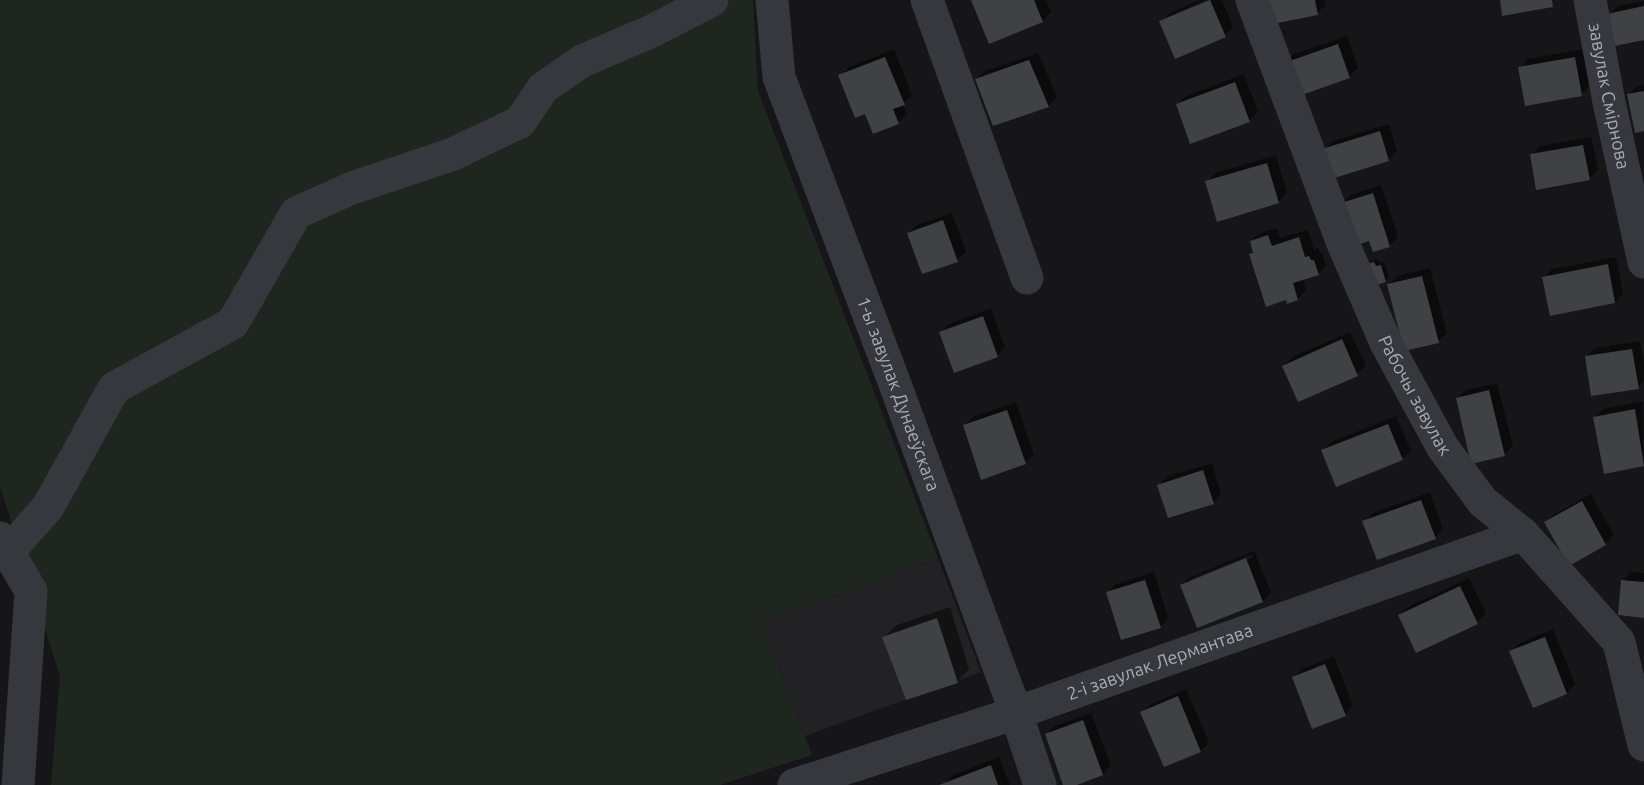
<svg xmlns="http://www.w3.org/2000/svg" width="1644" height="785" font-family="Ubuntu,sans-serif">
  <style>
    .built { fill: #222225 }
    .green { fill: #1e261f }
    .shadow { fill: #0007; fill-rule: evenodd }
    .building { fill: #404145 }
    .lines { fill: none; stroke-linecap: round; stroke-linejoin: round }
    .minor { stroke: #37383d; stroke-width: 33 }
    .labels { text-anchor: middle; stroke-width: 6; stroke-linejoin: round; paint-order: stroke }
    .street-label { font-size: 18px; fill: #a8adb8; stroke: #111113 }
  </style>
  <rect width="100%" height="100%" fill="#161618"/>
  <polygon class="built" points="938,558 981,672 805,736 762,622"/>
  <polygon class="green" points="0,0 753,0 758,91 938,558 762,622 812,755 720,785 51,785 60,676 0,486"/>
  <g class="shadow">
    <polygon points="973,0 1046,0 1051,12 1042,21"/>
    <polygon points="1200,0 1205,0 1169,16 1169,19 1212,0 1222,0 1233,27 1225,35 1161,22 1170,13"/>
    <polygon points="1265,0 1325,0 1326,5 1317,13"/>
    <polygon points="1644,1 1644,38 1609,15 1618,6"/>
    <polygon points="1347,36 1358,68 1349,77 1286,63 1294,54"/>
    <polygon points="894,49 912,95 903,104 907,114 899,122 874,132 866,112 840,76 849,67"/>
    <polygon points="1584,49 1590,86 1581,94 1520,68 1528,59"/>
    <polygon points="1038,53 1057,97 1048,106 993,124 976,80 985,71"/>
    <polygon points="1244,74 1258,112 1249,121 1177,104 1186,96"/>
    <polygon points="1644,85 1644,130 1628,95 1637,86"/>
    <polygon points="1389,124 1397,151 1388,160 1324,150 1333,141"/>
    <polygon points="1591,137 1598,170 1589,179 1532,154 1540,146"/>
    <polygon points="1276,155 1287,193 1278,202 1207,182 1215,173"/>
    <polygon points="1381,185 1398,237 1389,246 1370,240 1342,203 1351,195"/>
    <polygon points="952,213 966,252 957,260 908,233 917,225"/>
    <polygon points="1277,228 1280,238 1308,230 1314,250 1318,248 1320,253 1322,252 1326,266 1318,274 1303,279 1306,290 1298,299 1251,254 1254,251 1251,241 1260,233"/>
    <polygon points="1616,257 1623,293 1615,302 1544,278 1552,269"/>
    <polygon points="1378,259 1380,263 1384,262 1389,277 1385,281 1367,265 1371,261"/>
    <polygon points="1430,268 1447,333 1438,341 1389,285 1397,276"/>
    <polygon points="991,308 1005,347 997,356 941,332 949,324"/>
    <polygon points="1350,332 1366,366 1357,374 1284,366 1292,357"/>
    <polygon points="1640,341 1644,364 1644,381 1638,387 1586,357 1595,348"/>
    <polygon points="1497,383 1513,446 1504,455 1457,399 1466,390"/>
    <polygon points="1643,401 1644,464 1605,472 1594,418 1603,409"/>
    <polygon points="1016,402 1034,455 1025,463 964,426 973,417"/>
    <polygon points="1396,416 1411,451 1402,459 1322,451 1331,442"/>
    <polygon points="1212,463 1221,494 1213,503 1159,485 1168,476"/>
    <polygon points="1430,492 1443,529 1435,537 1364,522 1373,513"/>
    <polygon points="1591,494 1614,535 1605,544 1569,564 1546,522 1555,514"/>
    <path d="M1254,551l17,41 -8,9 -81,-16 8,-8zM1252,554l1,3 -63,25v-3z"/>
    <polygon points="1154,572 1168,618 1160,627 1108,592 1116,584"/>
    <polygon points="1631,572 1644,573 1644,617 1622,581"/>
    <polygon points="1469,578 1486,614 1477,622 1416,651 1399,615 1408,607"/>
    <polygon points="950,607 969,669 957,682 884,637 897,625"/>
    <polygon points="1553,629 1575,684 1567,693 1533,706 1511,651 1520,643"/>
    <polygon points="1334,656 1353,706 1345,714 1294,677 1302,669"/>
    <polygon points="1186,689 1209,742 1201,751 1165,765 1142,712 1151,704"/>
    <polygon points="1091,713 1111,766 1102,774 1073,785 1065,785 1046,735 1055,726"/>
    <polygon points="999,757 1010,785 944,785 953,775"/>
  </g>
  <g class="building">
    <polygon points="971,0 1034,0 1043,22 989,44"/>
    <polygon points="1210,0 1226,37 1175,59 1159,21"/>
    <polygon points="1263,0 1315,0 1318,15 1268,25"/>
    <polygon points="1500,0 1552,0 1553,7 1502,16"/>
    <polygon points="1644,6 1644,40 1615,46 1607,14"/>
    <polygon points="1338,44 1350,78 1296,97 1284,63"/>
    <polygon points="885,57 905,105 893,109 899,124 873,134 865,114 855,118 838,75"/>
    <polygon points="1575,57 1582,96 1525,106 1518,67"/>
    <polygon points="1029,60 1049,107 993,126 975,79"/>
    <polygon points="1235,82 1250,122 1190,144 1176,104"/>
    <polygon points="1644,91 1644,131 1635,133 1627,94"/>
    <polygon points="1380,131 1389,161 1331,179 1322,149"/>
    <polygon points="1583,145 1590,180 1536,190 1530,154"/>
    <polygon points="1267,163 1279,203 1217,222 1205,181"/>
    <polygon points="1373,193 1390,247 1373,252 1369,241 1354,246 1341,203"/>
    <polygon points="943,220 958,262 922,274 907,233"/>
    <polygon points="1268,235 1272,246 1299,237 1305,257 1309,256 1311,260 1314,260 1319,275 1293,283 1298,300 1287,304 1286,300 1266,307 1249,254 1253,253 1250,241"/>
    <polygon points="1374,262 1376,266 1381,265 1386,282 1364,289 1366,264"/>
    <polygon points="1608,264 1615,303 1550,316 1542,277"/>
    <polygon points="1422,276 1439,343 1404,351 1387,284"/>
    <polygon points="983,316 998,357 954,373 939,332"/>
    <polygon points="1342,339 1358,376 1298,402 1282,366"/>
    <polygon points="1632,349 1639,389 1591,396 1585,356"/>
    <polygon points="1489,390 1505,456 1471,464 1456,398"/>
    <polygon points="1635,409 1644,466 1604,474 1593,417"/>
    <polygon points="1007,410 1026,464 981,480 963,425"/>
    <polygon points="1388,424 1403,460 1336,487 1321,450"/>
    <polygon points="1203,470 1214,504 1168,518 1157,485"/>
    <polygon points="1421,500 1436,539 1377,560 1362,521"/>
    <polygon points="1582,501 1606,545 1569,566 1544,522"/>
    <polygon points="1246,558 1263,602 1197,628 1180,585"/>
    <polygon points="1145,580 1161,628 1121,640 1106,592"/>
    <polygon points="1621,580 1644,582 1644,618 1618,615"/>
    <polygon points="1460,586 1478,624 1416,653 1398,615"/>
    <polygon points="937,618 958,683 906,700 882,637"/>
    <polygon points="1545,637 1567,694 1533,708 1509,651"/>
    <polygon points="1325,664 1346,716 1312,729 1292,677"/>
    <polygon points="1178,696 1201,752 1164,767 1140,712"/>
    <polygon points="1083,720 1103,775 1077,785 1063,785 1045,734"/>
    <polygon points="991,765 998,785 939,785"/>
  </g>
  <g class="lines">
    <g class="minor">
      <path id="s1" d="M772,0l7,77 117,310 120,326 24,72"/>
      <polyline points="927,0 1027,278"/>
      <path id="s2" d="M1252,0l90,241 44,102 57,105 40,54 40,32 96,108 25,103"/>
      <path id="s3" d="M1590,0l19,102 35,160"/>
      <polyline points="0,538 31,591 18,785"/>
      <polyline points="0,553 8,552 48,507 114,388 233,323 296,213 352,188 453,154 520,122 543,88 582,61 652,31 712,0"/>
      <path id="s4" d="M794,785l222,-72 507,-179"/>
    </g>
  </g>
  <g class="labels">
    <g class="street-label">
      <text dy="6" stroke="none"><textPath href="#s3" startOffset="98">завулак Смірнова</textPath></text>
      <text dy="6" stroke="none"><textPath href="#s1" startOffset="416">1-ы завулак Дунаеўскага</textPath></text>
      <text dy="6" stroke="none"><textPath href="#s2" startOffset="428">Рабочы завулак</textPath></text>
      <text dy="6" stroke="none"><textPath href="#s4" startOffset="386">2-і завулак Лермантава</textPath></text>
    </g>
  </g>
</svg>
